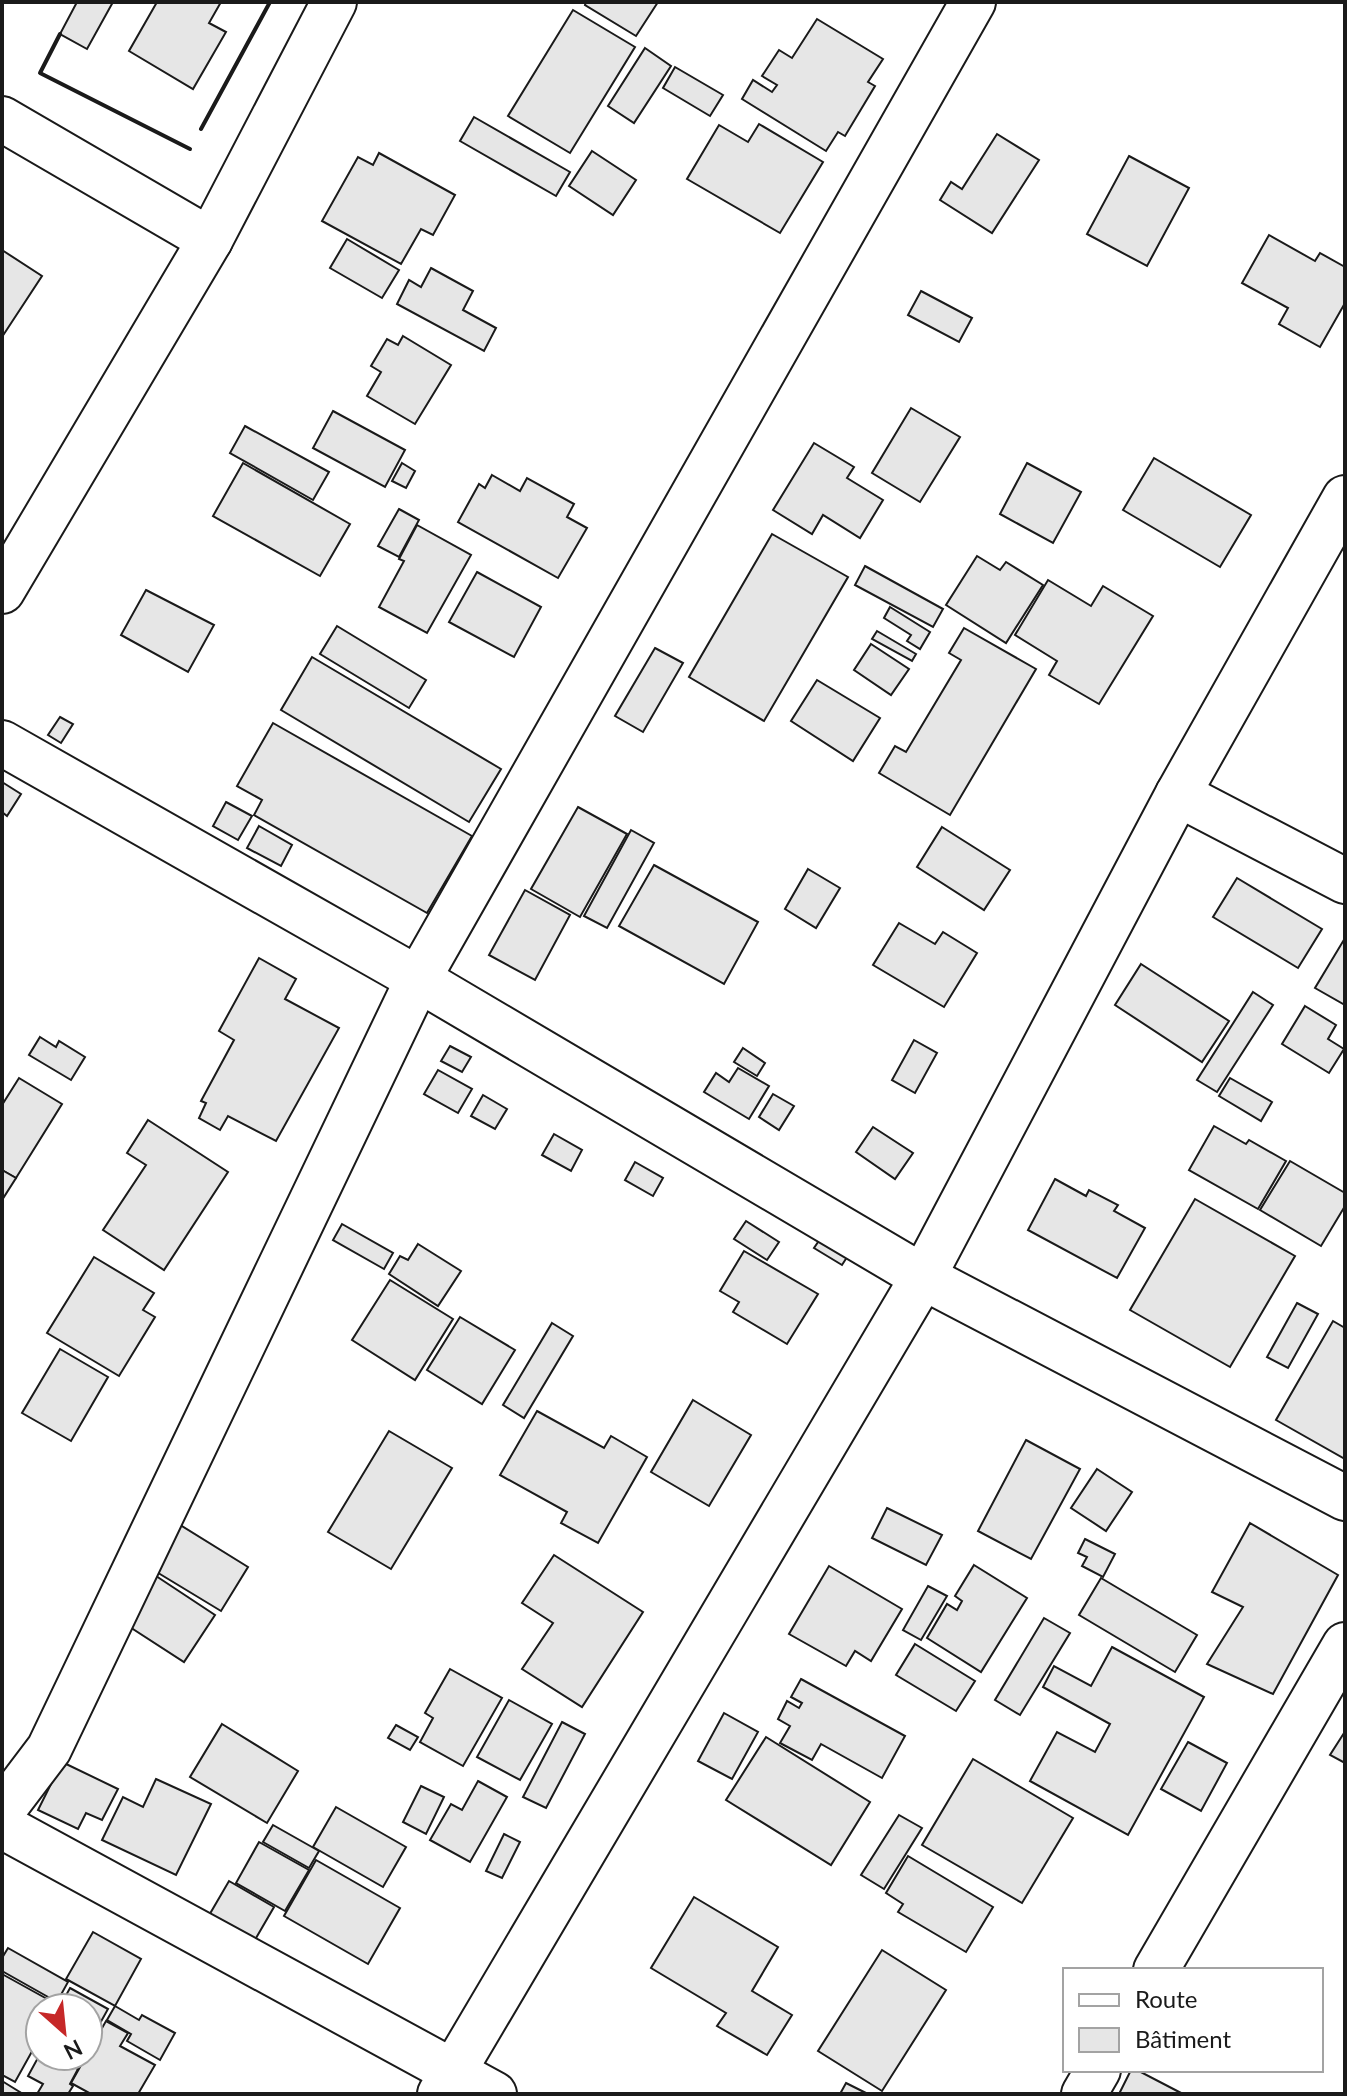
<svg xmlns="http://www.w3.org/2000/svg" width="1347" height="2096" font-family="Lato,sans-serif">
  <style>
    .building { fill: #e6e6e6; stroke: #1a1a1a; stroke-width: 2 }
    .lines { fill: none; stroke-linecap: round; stroke-linejoin: round }
    .minor-casing { stroke: #1a1a1a; stroke-width: 48 }
    .minor { stroke: #fff; stroke-width: 44 }
    .wall { stroke: #1a1a1a; stroke-width: 4 }
  </style>
  <rect width="100%" height="100%" fill="#fff"/>
  <g class="building">
    <polygon points="77,2 113,2 87,49 60,34"/>
    <polygon points="157,2 221,2 209,23 226,32 193,89 129,51"/>
    <polygon points="586,2 658,2 636,36 585,5"/>
    <polygon points="573,10 635,47 570,153 508,116"/>
    <polygon points="817,19 883,59 868,82 875,86 845,136 838,132 826,151 742,99 753,80 772,92 777,85 762,76 779,50 792,58"/>
    <polygon points="645,48 671,66 634,123 608,106"/>
    <polygon points="675,67 723,95 710,116 663,88"/>
    <polygon points="474,117 570,172 556,196 460,141"/>
    <polygon points="759,124 823,162 780,233 687,179 719,125 748,142"/>
    <polygon points="997,134 1039,160 992,233 940,200 951,182 962,189"/>
    <polygon points="592,151 636,180 613,215 569,186"/>
    <polygon points="379,153 455,195 433,235 421,229 401,264 322,221 358,157 373,165"/>
    <polygon points="1129,156 1189,188 1147,266 1087,234"/>
    <polygon points="1269,235 1315,261 1320,253 1345,267 1345,303 1320,347 1279,324 1288,308 1242,283"/>
    <polygon points="347,239 399,270 382,298 330,268"/>
    <polygon points="2,250 42,276 2,337"/>
    <polygon points="431,268 473,291 463,310 496,328 484,351 397,304 409,280 421,287"/>
    <polygon points="921,291 972,318 959,342 908,315"/>
    <polygon points="403,336 451,365 415,424 367,396 381,372 371,366 387,339 398,345"/>
    <polygon points="911,408 960,437 920,502 872,473"/>
    <polygon points="333,411 405,450 385,487 313,448"/>
    <polygon points="245,426 329,472 313,500 230,453"/>
    <polygon points="814,443 854,467 847,478 883,500 860,538 823,515 812,534 773,510"/>
    <polygon points="1154,458 1251,515 1220,567 1123,510"/>
    <polygon points="243,463 350,524 320,576 213,516"/>
    <polygon points="402,463 415,471 406,488 392,481"/>
    <polygon points="1027,463 1081,492 1053,543 1000,514"/>
    <polygon points="492,475 520,491 527,478 574,504 567,517 587,528 558,578 458,522 479,484 485,488"/>
    <polygon points="399,509 419,520 399,557 378,546"/>
    <polygon points="417,525 471,555 427,633 379,607 404,561 399,559"/>
    <polygon points="772,534 848,577 764,721 689,677"/>
    <polygon points="977,556 1000,570 1006,562 1043,585 1006,643 946,605"/>
    <polygon points="865,566 943,609 933,627 855,585"/>
    <polygon points="477,572 541,607 514,657 449,622"/>
    <polygon points="1048,580 1091,606 1103,586 1153,616 1099,704 1049,675 1057,661 1015,635"/>
    <polygon points="146,590 214,625 188,672 121,635"/>
    <polygon points="890,607 930,632 920,649 907,641 911,635 884,618"/>
    <polygon points="337,626 426,680 409,708 320,654"/>
    <polygon points="964,628 1036,669 950,815 879,773 895,746 906,752 961,660 949,653"/>
    <polygon points="877,631 916,654 912,661 872,639"/>
    <polygon points="871,644 909,669 891,695 854,670"/>
    <polygon points="655,648 683,663 643,732 615,716"/>
    <polygon points="312,657 501,769 469,822 281,710"/>
    <polygon points="817,680 880,718 853,761 791,721"/>
    <polygon points="60,717 73,724 61,743 48,735"/>
    <polygon points="273,723 472,836 427,913 254,815 262,800 237,786"/>
    <polygon points="2,782 21,794 7,816 2,812"/>
    <polygon points="226,802 252,816 238,840 213,826"/>
    <polygon points="578,807 627,834 580,917 531,889"/>
    <polygon points="259,826 292,845 281,866 247,848"/>
    <polygon points="942,827 1010,870 984,910 917,867"/>
    <polygon points="631,830 654,843 607,928 584,916"/>
    <polygon points="654,865 758,922 724,984 619,926"/>
    <polygon points="808,869 840,888 816,928 785,909"/>
    <polygon points="1237,878 1322,929 1298,968 1213,917"/>
    <polygon points="525,890 570,915 535,980 489,955"/>
    <polygon points="899,923 935,944 943,932 977,953 944,1007 873,965"/>
    <polygon points="1345,938 1345,1005 1315,988"/>
    <polygon points="259,958 296,979 285,999 339,1028 276,1141 228,1116 220,1130 199,1118 206,1103 201,1101 234,1040 219,1031"/>
    <polygon points="1141,964 1229,1021 1202,1062 1115,1005"/>
    <polygon points="1253,992 1273,1005 1217,1092 1197,1080"/>
    <polygon points="1305,1006 1336,1025 1328,1039 1344,1049 1329,1073 1282,1044"/>
    <polygon points="40,1037 56,1047 59,1041 85,1057 71,1080 29,1055"/>
    <polygon points="914,1040 937,1053 915,1093 892,1080"/>
    <polygon points="450,1046 471,1057 462,1072 441,1061"/>
    <polygon points="743,1048 765,1063 757,1076 734,1062"/>
    <polygon points="738,1068 769,1086 749,1119 704,1092 716,1073 729,1082"/>
    <polygon points="438,1070 472,1089 458,1113 424,1094"/>
    <polygon points="19,1078 62,1104 16,1178 2,1170 2,1105"/>
    <polygon points="1230,1078 1272,1102 1261,1121 1219,1096"/>
    <polygon points="773,1094 794,1106 779,1130 759,1117"/>
    <polygon points="483,1095 507,1109 495,1129 471,1116"/>
    <polygon points="148,1120 228,1172 164,1270 103,1230 146,1165 127,1153"/>
    <polygon points="1214,1126 1246,1144 1249,1140 1286,1161 1258,1209 1189,1170"/>
    <polygon points="873,1127 913,1153 895,1179 856,1152"/>
    <polygon points="554,1134 582,1150 571,1171 542,1155"/>
    <polygon points="1290,1161 1345,1193 1345,1206 1321,1246 1260,1210"/>
    <polygon points="635,1162 663,1178 653,1196 625,1180"/>
    <polygon points="2,1170 16,1178 2,1200"/>
    <polygon points="1055,1179 1086,1196 1089,1190 1118,1205 1114,1211 1145,1228 1117,1278 1028,1230"/>
    <polygon points="1195,1199 1295,1256 1230,1367 1130,1310"/>
    <polygon points="746,1221 779,1242 767,1260 734,1239"/>
    <polygon points="342,1224 393,1253 384,1269 333,1240"/>
    <polygon points="829,1226 856,1243 842,1265 814,1248"/>
    <polygon points="418,1244 461,1271 438,1306 389,1274 400,1256 408,1260"/>
    <polygon points="744,1251 818,1294 787,1344 733,1312 739,1302 720,1291"/>
    <polygon points="94,1257 154,1293 143,1310 155,1317 119,1376 47,1333"/>
    <polygon points="390,1280 453,1319 415,1380 352,1340"/>
    <polygon points="1297,1303 1318,1314 1288,1368 1267,1357"/>
    <polygon points="460,1317 515,1350 482,1404 427,1370"/>
    <polygon points="1333,1321 1345,1328 1345,1459 1276,1420"/>
    <polygon points="552,1323 573,1336 524,1418 503,1405"/>
    <polygon points="60,1349 108,1377 71,1441 22,1413"/>
    <polygon points="693,1400 751,1435 709,1506 651,1472"/>
    <polygon points="537,1411 604,1448 611,1436 647,1457 598,1543 561,1523 567,1512 500,1475"/>
    <polygon points="389,1431 452,1468 391,1569 328,1532"/>
    <polygon points="1026,1440 1080,1469 1031,1559 978,1531"/>
    <polygon points="1097,1469 1132,1492 1106,1531 1071,1508"/>
    <polygon points="887,1508 942,1535 926,1565 872,1538"/>
    <polygon points="177,1523 248,1567 221,1611 150,1568"/>
    <polygon points="1250,1523 1338,1575 1273,1694 1207,1664 1243,1607 1212,1592"/>
    <polygon points="1085,1539 1115,1554 1103,1577 1082,1566 1087,1557 1078,1553"/>
    <polygon points="554,1555 643,1612 582,1707 522,1669 553,1623 522,1603"/>
    <polygon points="974,1565 1027,1598 981,1672 927,1638 947,1604 957,1610 962,1601 955,1596"/>
    <polygon points="829,1566 902,1609 871,1661 855,1651 846,1666 789,1634"/>
    <polygon points="150,1572 215,1615 184,1662 119,1620"/>
    <polygon points="1101,1578 1197,1635 1175,1672 1079,1615"/>
    <polygon points="928,1586 947,1596 921,1640 903,1630"/>
    <polygon points="1044,1618 1070,1633 1020,1715 995,1700"/>
    <polygon points="915,1644 975,1681 956,1711 896,1675"/>
    <polygon points="1112,1647 1204,1697 1128,1835 1030,1781 1057,1732 1095,1752 1110,1724 1043,1687 1054,1666 1091,1686"/>
    <polygon points="450,1669 502,1698 463,1766 420,1742 433,1718 425,1713"/>
    <polygon points="801,1679 905,1736 882,1778 821,1744 812,1760 780,1743 790,1726 778,1719 787,1701 799,1708 802,1703 791,1697"/>
    <polygon points="509,1700 552,1724 520,1780 477,1757"/>
    <polygon points="724,1713 758,1732 732,1779 698,1761"/>
    <polygon points="562,1722 585,1734 546,1808 523,1797"/>
    <polygon points="222,1724 298,1771 267,1823 190,1777"/>
    <polygon points="396,1725 418,1737 410,1750 388,1738"/>
    <polygon points="1344,1733 1345,1734 1345,1763 1330,1755"/>
    <polygon points="766,1737 870,1802 831,1865 726,1800"/>
    <polygon points="1188,1742 1227,1763 1201,1811 1161,1789"/>
    <polygon points="973,1759 1073,1818 1022,1903 922,1845"/>
    <polygon points="62,1762 118,1789 102,1820 86,1813 78,1829 38,1810"/>
    <polygon points="156,1779 211,1804 176,1875 102,1840 123,1797 143,1807"/>
    <polygon points="478,1781 507,1797 470,1862 430,1840 451,1804 462,1810"/>
    <polygon points="421,1786 444,1797 426,1834 403,1822"/>
    <polygon points="336,1807 406,1847 383,1887 313,1847"/>
    <polygon points="899,1815 922,1828 884,1889 861,1875"/>
    <polygon points="273,1825 319,1851 309,1868 263,1842"/>
    <polygon points="504,1834 520,1842 502,1878 486,1871"/>
    <polygon points="259,1842 309,1870 285,1911 236,1883"/>
    <polygon points="908,1856 993,1907 966,1952 898,1912 903,1904 886,1893"/>
    <polygon points="316,1860 400,1908 368,1964 284,1916"/>
    <polygon points="229,1881 274,1907 249,1950 204,1924"/>
    <polygon points="694,1897 778,1947 752,1991 792,2015 767,2055 717,2026 726,2013 651,1968"/>
    <polygon points="93,1932 141,1959 115,2006 66,1979"/>
    <polygon points="8,1948 68,1982 57,2002 2,1971 2,1958"/>
    <polygon points="882,1950 946,1990 882,2091 818,2051"/>
    <polygon points="2,1974 58,2005 56,2008 40,2008 40,2037 15,2082 2,2075"/>
    <polygon points="70,1988 108,2009 88,2045 88,2008 59,2008"/>
    <polygon points="115,2006 139,2020 142,2015 175,2033 160,2060 127,2041 131,2034 107,2020"/>
    <polygon points="106,2021 128,2033 120,2046 155,2065 138,2094 91,2094 71,2083"/>
    <polygon points="40,2054 53,2056 78,2069 70,2084 73,2086 68,2094 37,2094 43,2084 28,2076"/>
    <polygon points="1131,2070 1137,2070 1183,2094 1119,2094"/>
    <polygon points="2,2081 23,2094 2,2094"/>
    <polygon points="846,2083 868,2094 840,2094"/>
  </g>
  <g class="lines">
    <g class="minor-casing">
      <g id="minor">
        <polyline points="2,119 210,240"/>
        <polyline points="2,591 210,240 334,2"/>
        <polyline points="2,743 418,979 923,1277 1345,1498"/>
        <polyline points="1178,794 1345,881"/>
        <polyline points="2,1811 49,1749 418,979 973,2"/>
        <polyline points="2,1826 494,2094"/>
        <polyline points="1156,1970 1345,1645"/>
        <polyline points="440,2094 923,1277 1178,794 1345,498"/>
        <polyline points="1084,2094 1098,2070"/>
      </g>
    </g>
    <use href="#minor" class="minor"/>
    <g class="wall">
      <polyline points="60,34 40,73 190,149"/>
      <polyline points="201,129 270,2"/>
    </g>
  </g>
  <rect width="1347" height="2096" fill="none" stroke="#1a1a1a" stroke-width="8"/>
  <rect x="1063" y="1968" width="260" height="104" fill="#ffffff" stroke="#a3a3a3" stroke-width="2"/>
  <rect x="1079" y="1994" width="40" height="12" fill="#ffffff" stroke="#a3a3a3" stroke-width="2"/>
  <text x="1135" y="2008" font-size="24" fill="#1a1a1a">Route</text>
  <rect x="1079" y="2028" width="40" height="24" fill="#e6e6e6" stroke="#a3a3a3" stroke-width="2"/>
  <text x="1135" y="2048" font-size="24" fill="#1a1a1a">Bâtiment</text>
  <g transform="translate(64 2032) rotate(153)"><circle r="38" fill="#ffffff" stroke="#a3a3a3" stroke-width="2"/>
  <path d="M0-6L14 30L0 20L-14 30Z" fill="#c62828"/>
  <text y="-12" font-size="22" font-weight="bold" text-anchor="middle" fill="#1a1a1a">N</text>
  </g>
</svg>
